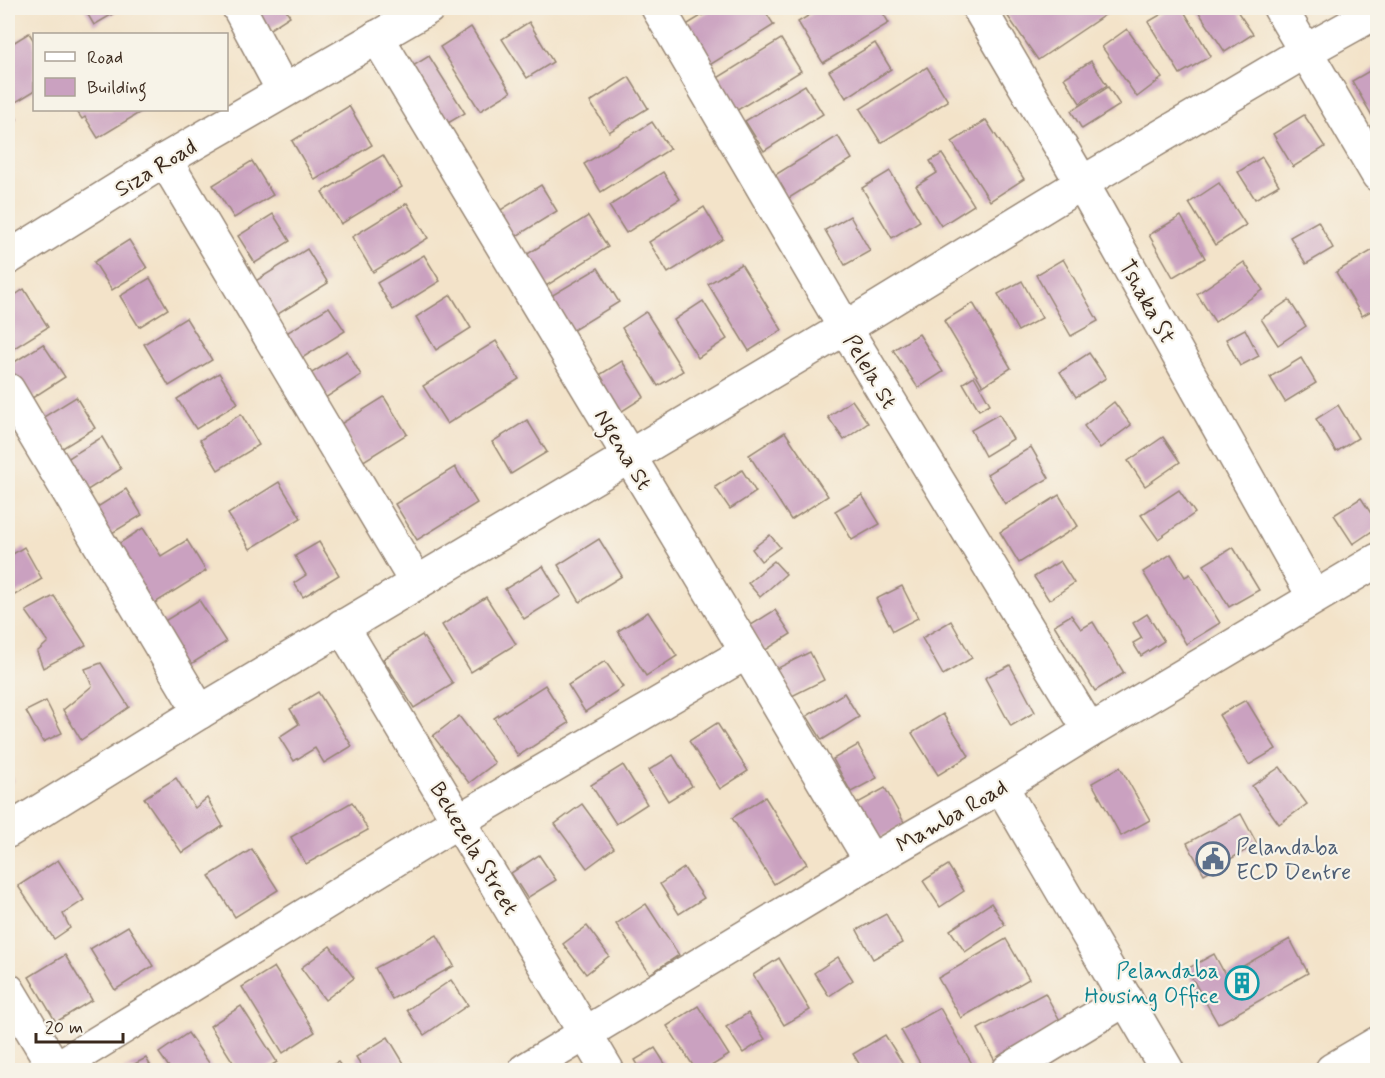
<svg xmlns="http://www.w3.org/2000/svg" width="1385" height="1078" font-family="Mynerve,sans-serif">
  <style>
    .building { fill: #caa1c0 }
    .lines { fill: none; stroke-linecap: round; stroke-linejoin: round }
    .minor-casing { stroke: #978674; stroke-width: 36 }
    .tertiary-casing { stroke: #978674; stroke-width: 36 }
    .minor { stroke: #fff; stroke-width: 33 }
    .tertiary { stroke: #fff; stroke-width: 33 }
    .labels { text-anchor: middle; stroke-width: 4.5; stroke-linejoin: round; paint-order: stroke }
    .street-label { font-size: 22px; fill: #3b2a1e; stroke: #f7f3e8 }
    .service-label { font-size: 22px; fill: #4e5e75; stroke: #f7f3e8; text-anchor: start }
    .culture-label { font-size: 22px; fill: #0d838f; stroke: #f7f3e8; text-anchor: end }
  </style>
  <rect width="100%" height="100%" fill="#f7f3e8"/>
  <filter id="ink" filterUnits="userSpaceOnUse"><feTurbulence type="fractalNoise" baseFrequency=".0167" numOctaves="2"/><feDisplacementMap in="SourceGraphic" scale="12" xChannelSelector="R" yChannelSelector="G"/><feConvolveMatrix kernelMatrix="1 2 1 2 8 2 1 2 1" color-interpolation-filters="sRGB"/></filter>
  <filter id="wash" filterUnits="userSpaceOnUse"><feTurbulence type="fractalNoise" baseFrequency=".008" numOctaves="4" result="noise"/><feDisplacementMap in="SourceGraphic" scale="24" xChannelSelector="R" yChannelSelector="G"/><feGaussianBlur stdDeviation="1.35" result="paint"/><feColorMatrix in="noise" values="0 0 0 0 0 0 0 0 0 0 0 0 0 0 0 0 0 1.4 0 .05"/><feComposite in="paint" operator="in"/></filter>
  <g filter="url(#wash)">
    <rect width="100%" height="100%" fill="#f3e3c9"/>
    <g id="blocks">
      <g class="building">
        <polygon points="84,8 123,8 94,25"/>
        <polygon points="253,8 285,8 290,16 267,31"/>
        <polygon points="714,8 763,8 774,25 708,66 683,27"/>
        <polygon points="821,8 880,8 889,23 823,63 798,22"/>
        <polygon points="1019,8 1030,8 1032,10 1035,8 1106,8 1109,12 1038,60 1007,15"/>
        <polygon points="1172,8 1182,8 1211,56 1180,74 1148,22"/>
        <polygon points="1196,8 1235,8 1253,34 1225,52"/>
        <polygon points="529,22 553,62 527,78 502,39"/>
        <polygon points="471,27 511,92 480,111 440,47"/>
        <polygon points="1127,29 1162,78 1137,97 1102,47"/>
        <polygon points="29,33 34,41 34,91 16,102 8,88 8,46"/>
        <polygon points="781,39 801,71 731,114 711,82"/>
        <polygon points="875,43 891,69 846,98 829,71"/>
        <polygon points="429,56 465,113 443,126 408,69"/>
        <polygon points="1091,61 1107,85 1080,103 1064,78"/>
        <polygon points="1378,66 1378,126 1352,81"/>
        <polygon points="927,67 948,101 881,143 860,109"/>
        <polygon points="629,77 648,108 609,132 590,102"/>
        <polygon points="805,85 823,114 764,151 745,121"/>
        <polygon points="1108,87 1120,105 1082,129 1071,111"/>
        <polygon points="8,104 17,119 8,125"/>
        <polygon points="349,106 372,145 315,180 292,141"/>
        <polygon points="76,110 144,110 98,138 85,117 82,119"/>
        <polygon points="1304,115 1325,147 1293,167 1273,134"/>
        <polygon points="986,120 1024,179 990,201 952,142"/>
        <polygon points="652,122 670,149 601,192 584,164"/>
        <polygon points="838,136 852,159 781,203 767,180"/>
        <polygon points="942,154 974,205 941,226 916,186 937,173 930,161"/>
        <polygon points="383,155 402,187 341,224 322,192"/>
        <polygon points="1262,157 1279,185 1255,199 1238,172"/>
        <polygon points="252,161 273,195 234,218 213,185"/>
        <polygon points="890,171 920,221 892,238 862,188"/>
        <polygon points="663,172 680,199 626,233 609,206"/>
        <polygon points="1219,183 1246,225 1215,245 1189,203"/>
        <polygon points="541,185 557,211 507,242 491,216"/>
        <polygon points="407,203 428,238 373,272 352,237"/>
        <polygon points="704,207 723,239 668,273 649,242"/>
        <polygon points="273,214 290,241 255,263 238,236"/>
        <polygon points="588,216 608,247 538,291 518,260"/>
        <polygon points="850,216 870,251 845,265 825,230"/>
        <polygon points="1181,216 1205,258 1173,277 1149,235"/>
        <polygon points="1318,221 1333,248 1306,264 1290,237"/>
        <polygon points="129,240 147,268 112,290 94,262"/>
        <polygon points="1378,247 1378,307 1362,316 1336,272"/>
        <polygon points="307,249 328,283 275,316 254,282"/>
        <polygon points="424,255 440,281 393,310 377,283"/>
        <polygon points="1063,259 1098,321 1071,336 1036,275"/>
        <polygon points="1244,262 1263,290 1215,322 1197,294"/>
        <polygon points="741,264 782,330 749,351 708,284"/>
        <polygon points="598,268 619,302 567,334 546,299"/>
        <polygon points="150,278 168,309 139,327 120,296"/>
        <polygon points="1022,281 1042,318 1018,331 998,294"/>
        <polygon points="24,289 48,327 8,352 8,300"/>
        <polygon points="451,295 471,328 436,350 416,317"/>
        <polygon points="1289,300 1306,326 1278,345 1261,319"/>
        <polygon points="703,301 727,339 698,358 674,320"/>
        <polygon points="973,303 1011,368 983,386 944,321"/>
        <polygon points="329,307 345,331 291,365 275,340"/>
        <polygon points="646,312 683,371 658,386 622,328"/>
        <polygon points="186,318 212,360 169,386 144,344"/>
        <polygon points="1245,329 1259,356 1240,366 1226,339"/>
        <polygon points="919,334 943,372 918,388 893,350"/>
        <polygon points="496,341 519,379 447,424 423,386"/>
        <polygon points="43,344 65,377 23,404 8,379 8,366"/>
        <polygon points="347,351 361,375 322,400 307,376"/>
        <polygon points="1089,353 1106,378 1076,397 1060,372"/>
        <polygon points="1301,358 1316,383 1285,402 1270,377"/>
        <polygon points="622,361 644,397 616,415 593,379"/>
        <polygon points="219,373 238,403 196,429 177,399"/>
        <polygon points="974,376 990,404 979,410 963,383"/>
        <polygon points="76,397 95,428 53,454 34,423"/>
        <polygon points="384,397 407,434 362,462 339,425"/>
        <polygon points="852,400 868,423 844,440 828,417"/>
        <polygon points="1114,402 1131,425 1100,448 1084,426"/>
        <polygon points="1338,405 1358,438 1336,452 1316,419"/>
        <polygon points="241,414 259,445 218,470 200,440"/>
        <polygon points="999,414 1013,439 985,456 971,430"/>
        <polygon points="527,420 547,452 511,474 492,442"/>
        <polygon points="785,432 828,496 791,520 749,455"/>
        <polygon points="102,437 121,469 78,496 59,464"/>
        <polygon points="1163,437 1180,462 1145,486 1128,461"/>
        <polygon points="1031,447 1049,478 1005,504 987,474"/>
        <polygon points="455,467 477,503 417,540 395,504"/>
        <polygon points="742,470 756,492 730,509 715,487"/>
        <polygon points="279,482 301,518 250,549 228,514"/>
        <polygon points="126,489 142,515 107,536 91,511"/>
        <polygon points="1179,490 1195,513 1158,539 1141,515"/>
        <polygon points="862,495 880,524 852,540 835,511"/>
        <polygon points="1059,495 1078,526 1019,563 1000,532"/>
        <polygon points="1361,498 1378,524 1378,527 1353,544 1334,515"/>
        <polygon points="143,528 161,556 187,540 206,571 147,608 112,548"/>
        <polygon points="770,535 780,547 761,561 752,549"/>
        <polygon points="599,539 622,576 580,602 558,565"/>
        <polygon points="319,542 339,575 303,597 294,583 306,575 295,556"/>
        <polygon points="24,547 42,579 13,596 8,587 8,557"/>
        <polygon points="1233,547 1259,590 1229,607 1204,565"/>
        <polygon points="1171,554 1185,577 1190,574 1220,623 1186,644 1143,572"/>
        <polygon points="774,561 786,574 760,597 748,583"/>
        <polygon points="1060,561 1074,583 1049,600 1034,577"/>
        <polygon points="543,566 561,596 524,619 505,589"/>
        <polygon points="902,586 918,618 893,631 876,599"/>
        <polygon points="54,596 86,645 43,668 37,652 48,642 26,611"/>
        <polygon points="486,597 516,644 471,672 442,625"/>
        <polygon points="199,600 226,642 180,671 153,628"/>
        <polygon points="775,610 791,634 764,651 748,627"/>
        <polygon points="648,612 677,656 646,676 618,631"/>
        <polygon points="1147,614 1164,641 1141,656 1133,643 1142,638 1133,623"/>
        <polygon points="1071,615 1081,629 1093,622 1124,673 1095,691 1054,625"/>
        <polygon points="951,621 972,658 943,675 922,638"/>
        <polygon points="422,635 453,684 414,708 383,659"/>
        <polygon points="810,652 824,680 788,698 774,670"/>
        <polygon points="605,661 623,687 585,712 568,685"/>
        <polygon points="101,663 129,707 81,740 63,710 92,686 85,669"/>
        <polygon points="1010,665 1035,712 1011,726 985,678"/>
        <polygon points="545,685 569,723 518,756 494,718"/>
        <polygon points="318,692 352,746 324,763 315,748 294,761 279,737 299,724 290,709"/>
        <polygon points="844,693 859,717 822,740 807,716"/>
        <polygon points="1246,700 1276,749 1249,765 1219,715"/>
        <polygon points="46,701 62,733 43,742 26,711"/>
        <polygon points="943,714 969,756 938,775 912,733"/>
        <polygon points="459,716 495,763 469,783 433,736"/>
        <polygon points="717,723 748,771 720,789 689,741"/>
        <polygon points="858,745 877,778 851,792 833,759"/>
        <polygon points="673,755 692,786 668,801 649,770"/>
        <polygon points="623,765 647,804 616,824 591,785"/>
        <polygon points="1120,767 1150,820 1121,836 1092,783"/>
        <polygon points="1280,767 1307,804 1279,824 1252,786"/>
        <polygon points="8,771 14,781 8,786"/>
        <polygon points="176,778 195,808 207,798 223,826 182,853 144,798"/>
        <polygon points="885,788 905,824 866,846 847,809"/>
        <polygon points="765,797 807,864 774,884 732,818"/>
        <polygon points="352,802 368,830 306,864 291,837"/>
        <polygon points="582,804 614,848 587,868 555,824"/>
        <polygon points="1241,814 1257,844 1204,874 1187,843"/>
        <polygon points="252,849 278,890 235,917 209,876"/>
        <polygon points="539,855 556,880 527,898 511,873"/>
        <polygon points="58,860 84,900 63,914 70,928 54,939 18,886"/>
        <polygon points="948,865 964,891 940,907 923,881"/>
        <polygon points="684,868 704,898 679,914 660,884"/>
        <polygon points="991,903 1005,925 965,952 950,930"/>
        <polygon points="646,904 679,955 650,974 616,924"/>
        <polygon points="886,914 902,943 873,959 857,930"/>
        <polygon points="128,926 153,966 115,990 90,949"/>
        <polygon points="587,926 609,956 586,974 563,944"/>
        <polygon points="437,935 454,966 392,999 375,968"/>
        <polygon points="1006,939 1029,979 961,1018 938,978"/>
        <polygon points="1290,939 1308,973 1218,1024 1187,969 1214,954 1226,976"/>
        <polygon points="330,946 354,978 325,1000 301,968"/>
        <polygon points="65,955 92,1000 56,1022 29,977"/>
        <polygon points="838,957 853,980 829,996 814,973"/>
        <polygon points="779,958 810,1010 784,1025 753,975"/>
        <polygon points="274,967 315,1032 283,1053 242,987"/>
        <polygon points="451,980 468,1005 424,1035 407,1010"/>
        <polygon points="1045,993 1063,1026 996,1063 978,1029"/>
        <polygon points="241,1006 277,1062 264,1070 238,1070 210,1026"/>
        <polygon points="698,1006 729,1055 705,1070 696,1070 667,1026"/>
        <polygon points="940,1008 975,1069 972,1070 924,1070 901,1030"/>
        <polygon points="748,1013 765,1039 743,1053 726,1027"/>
        <polygon points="188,1033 214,1070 171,1070 159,1053"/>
        <polygon points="885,1035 907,1070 863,1070 853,1054"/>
        <polygon points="388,1037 408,1070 364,1070 356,1057"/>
        <polygon points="655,1048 669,1070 641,1070 635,1060"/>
        <polygon points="146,1058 153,1070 123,1070"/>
        <polygon points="338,1062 344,1070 323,1070"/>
      </g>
    </g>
  </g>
  <g filter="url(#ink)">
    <use href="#blocks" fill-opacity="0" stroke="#978674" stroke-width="1.5"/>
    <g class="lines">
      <g class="minor-casing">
        <g id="minor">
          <polyline points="239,8 283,90"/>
          <polyline points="658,8 845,328 1090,731"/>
          <polyline points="979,8 1082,183 1314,597"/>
          <polyline points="1280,8 1378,175"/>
          <polyline points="377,37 747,652 871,861"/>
          <polyline points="165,160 416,582"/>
          <polyline points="8,390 200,712"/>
          <polyline points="342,626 607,1070"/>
          <polyline points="1001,786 1167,1070"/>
          <polyline points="8,831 200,712 845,328 1082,183 1306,51 1378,11"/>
          <polyline points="8,990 56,1070"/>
          <polyline points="55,1069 458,821 747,652"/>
          <polyline points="525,1070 871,861 1001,786 1090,731 1378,560"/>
          <polyline points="1009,1070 1126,999"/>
          <polyline points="1332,1070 1378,1043"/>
        </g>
      </g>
      <g class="tertiary-casing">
        <polyline id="tertiary" points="8,258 165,160 428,8"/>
      </g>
      <use href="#minor" class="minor"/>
      <use href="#tertiary" class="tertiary"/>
    </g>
  </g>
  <defs>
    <g id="civic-ring" transform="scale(1.725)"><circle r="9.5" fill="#f7f3e8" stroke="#5c6f8a" stroke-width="1.5"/><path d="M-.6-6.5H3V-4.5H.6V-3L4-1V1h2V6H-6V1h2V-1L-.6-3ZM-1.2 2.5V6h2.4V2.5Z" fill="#5c6f8a"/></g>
    <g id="building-ring" transform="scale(1.725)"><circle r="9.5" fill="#f7f3e8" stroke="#0f9aa8" stroke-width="1.5"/><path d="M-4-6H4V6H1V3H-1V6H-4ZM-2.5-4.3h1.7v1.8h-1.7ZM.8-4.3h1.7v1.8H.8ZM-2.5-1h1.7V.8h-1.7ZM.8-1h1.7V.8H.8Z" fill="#0f9aa8"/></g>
  </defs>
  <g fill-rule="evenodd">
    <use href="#civic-ring" x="1213" y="859"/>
    <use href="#building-ring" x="1242" y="983"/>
  </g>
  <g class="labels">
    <g class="street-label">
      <text transform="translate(155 167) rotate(-31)" y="8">Siza Road</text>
      <text transform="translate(1148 301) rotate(61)" y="8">Tshaka St</text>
      <text transform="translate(871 371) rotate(59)" y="8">Pelela St</text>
      <text transform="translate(624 449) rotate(59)" y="8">Ngena St</text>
      <text transform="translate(951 815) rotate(-30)" y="8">Mamba Road</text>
      <text transform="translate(475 848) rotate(59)" y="8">Bekezela Street</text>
    </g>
    <g class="service-label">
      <text x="1236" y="854">Pelandaba<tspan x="1236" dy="25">ECD Dentre</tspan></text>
    </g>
    <g class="culture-label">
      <text x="1219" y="978">Pelandaba<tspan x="1219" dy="25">Housing Office</tspan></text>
    </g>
  </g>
  <rect width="1385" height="1078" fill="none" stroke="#f7f3e8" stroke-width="30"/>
  <rect x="33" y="33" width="195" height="78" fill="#f7f3e8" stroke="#aca397" stroke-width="1.5"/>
  <rect x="45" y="52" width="30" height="9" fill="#ffffff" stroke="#aca397" stroke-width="1.5"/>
  <text x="87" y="63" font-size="18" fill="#3b2a1e">Road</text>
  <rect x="45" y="78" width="30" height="18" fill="#caa1c0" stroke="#aca397" stroke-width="1.5"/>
  <text x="87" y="93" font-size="18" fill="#3b2a1e">Building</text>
  <path d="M36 1033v9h87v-9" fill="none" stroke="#3b2a1e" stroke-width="3"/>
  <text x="45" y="1033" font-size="18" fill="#3b2a1e" stroke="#f7f3e8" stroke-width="4.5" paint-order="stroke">20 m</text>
</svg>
